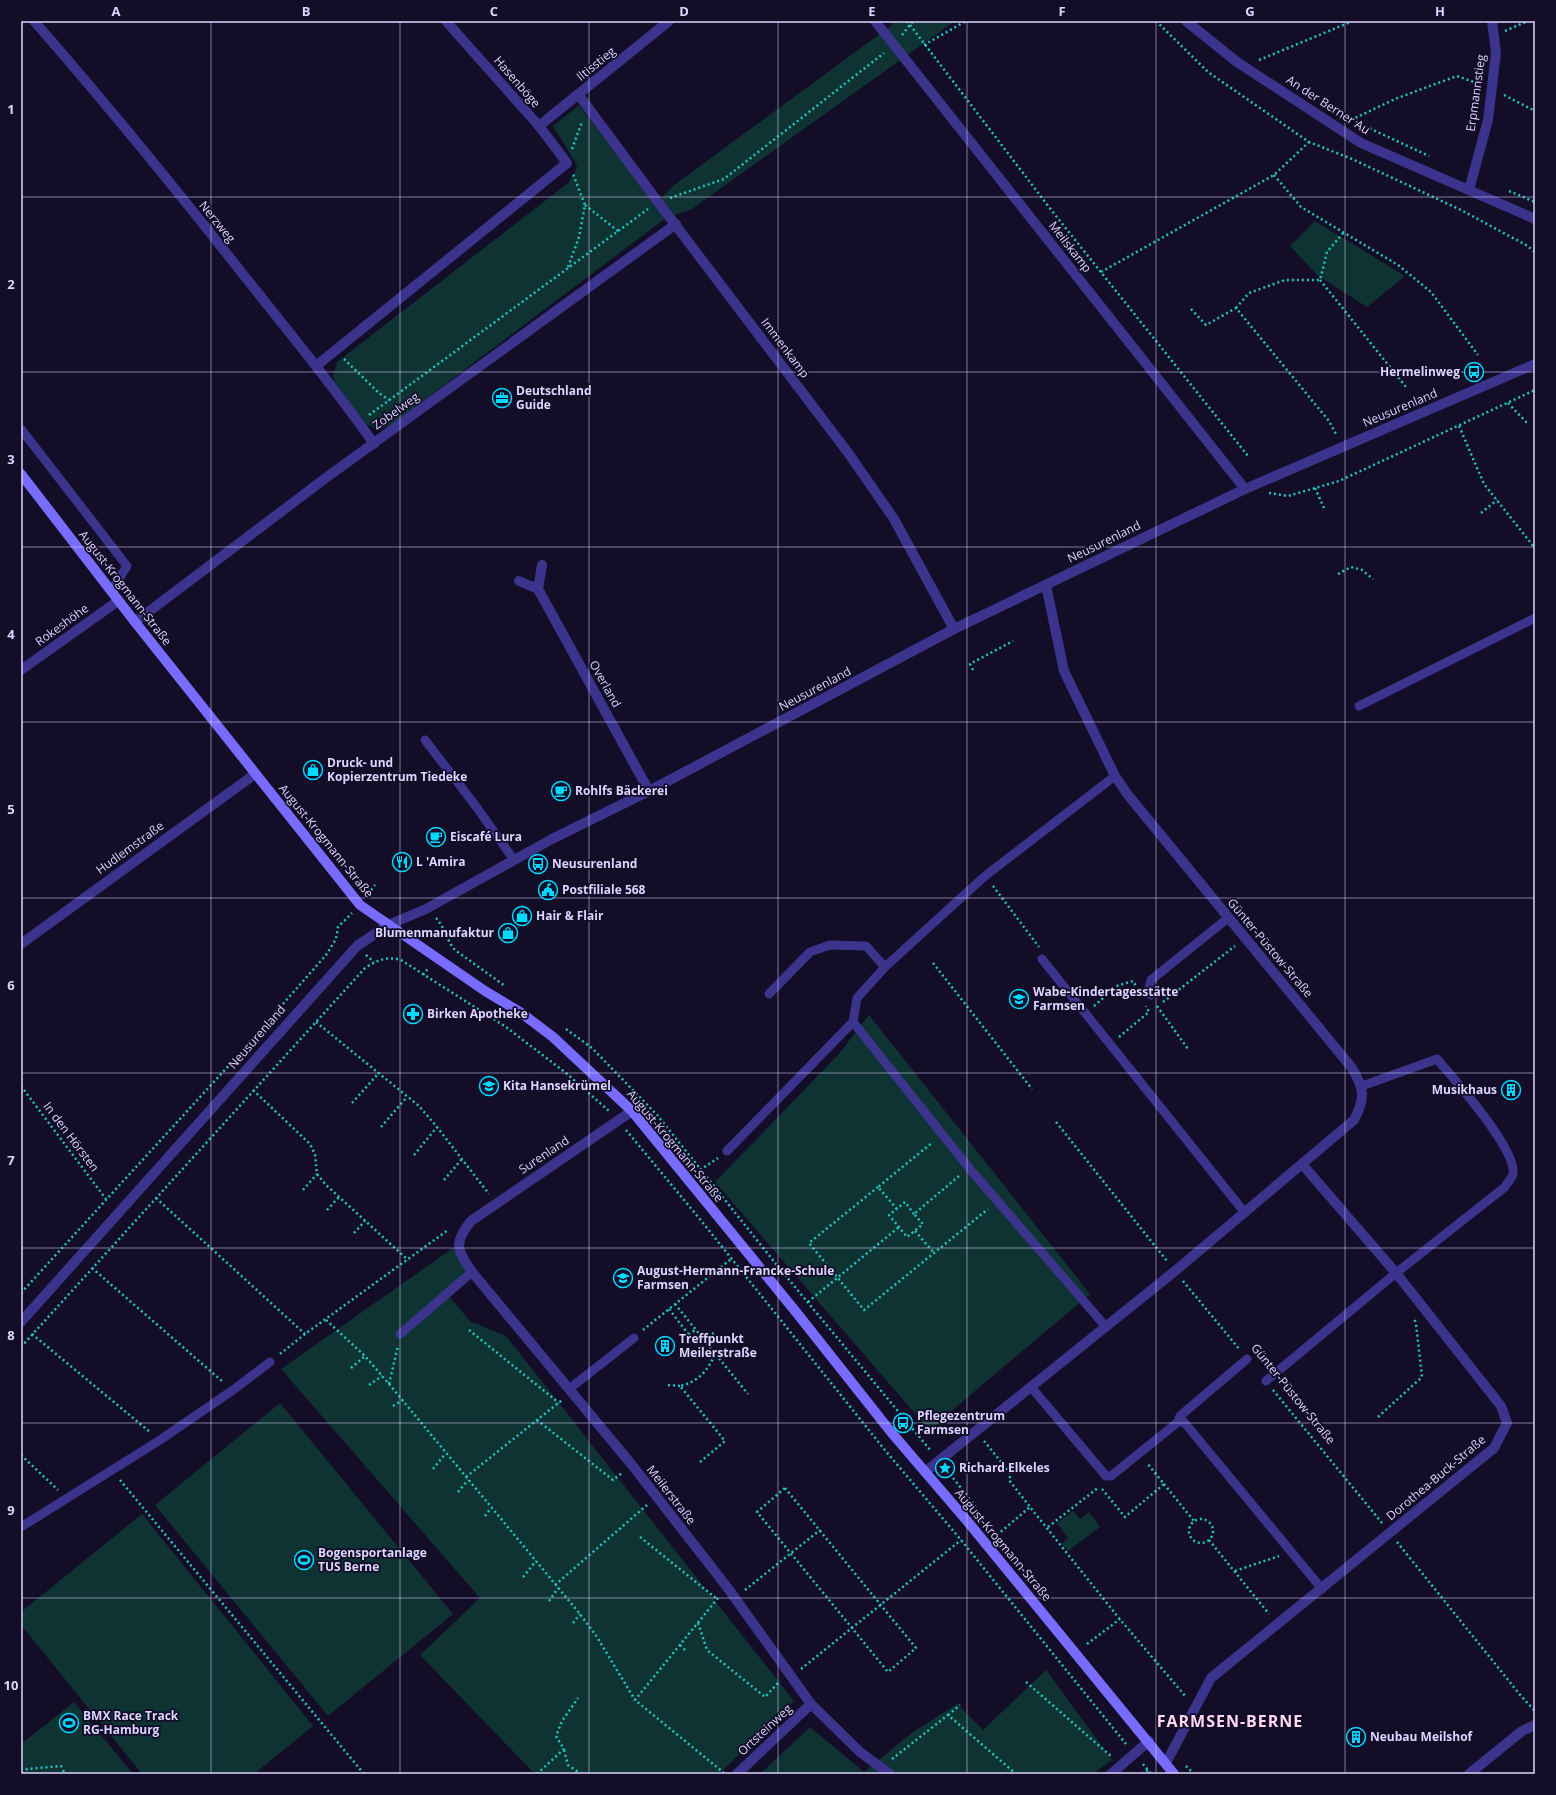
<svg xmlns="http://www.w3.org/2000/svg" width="1556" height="1795" font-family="'Open Sans',sans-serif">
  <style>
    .green { fill: #0f3333 }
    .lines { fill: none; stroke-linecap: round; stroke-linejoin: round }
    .path { stroke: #23c5c3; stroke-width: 2.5; stroke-dasharray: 2 3; stroke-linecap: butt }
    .lane { stroke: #3b338c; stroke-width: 9 }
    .street { stroke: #3b338c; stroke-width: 10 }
    .secondary { stroke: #776cff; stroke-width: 10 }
    .grid { fill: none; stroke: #dcd5ff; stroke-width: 1; stroke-opacity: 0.55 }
    .labels { text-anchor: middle; stroke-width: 3.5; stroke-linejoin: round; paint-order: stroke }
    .street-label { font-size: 12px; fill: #dcd5ff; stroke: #130d28 }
    .poi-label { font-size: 12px; font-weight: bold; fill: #dcd5ff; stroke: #130d28; text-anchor: start }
    .district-label { font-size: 16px; font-weight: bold; letter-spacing: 1px; fill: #ffd7ee; stroke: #130d28 }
    .neatline { fill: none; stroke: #dcd5ff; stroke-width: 1.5 }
    .grid-label { font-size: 13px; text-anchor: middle; font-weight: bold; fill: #dcd5ff }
  </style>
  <rect width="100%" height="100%" fill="#130d28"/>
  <g class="green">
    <polygon points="889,21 955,21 692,209 666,218 390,426 377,429 366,424 336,384 333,377 337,362 568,183 575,172 577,165 553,126 579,105 642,186 658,202 673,186 892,25"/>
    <polygon points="1315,221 1405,276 1367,307 1317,275 1290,246"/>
    <polygon points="869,1015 1090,1294 956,1407 930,1431 715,1182 838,1055"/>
    <polygon points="453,1248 471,1276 449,1296 470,1321 506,1336 794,1701 719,1774 535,1774 420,1655 480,1598 281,1369"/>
    <polygon points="280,1403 453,1614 328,1716 155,1505"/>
    <polygon points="1073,1511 1080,1519 1089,1512 1100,1527 1068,1551 1062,1544 1068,1538 1057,1523"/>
    <polygon points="142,1514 313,1726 254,1774 142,1774 21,1625 21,1612"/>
    <polygon points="1046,1670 1112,1760 1093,1774 760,1774 810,1727 864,1772 913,1732 957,1704 983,1730"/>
    <polygon points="74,1702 133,1774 21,1774 21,1744"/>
  </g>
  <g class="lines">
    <g class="path">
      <polyline points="907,21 1052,211 1248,456"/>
      <polyline points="1156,21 1208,72 1309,142 1352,159 1461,210 1526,245 1535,252"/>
      <polyline points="1505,31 1528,21"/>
      <polyline points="902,35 913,21"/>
      <polyline points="924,45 966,21"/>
      <polyline points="1259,60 1353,21"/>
      <polyline points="1504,95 1535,111"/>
      <polyline points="1351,120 1395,99 1457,76 1479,84"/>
      <polyline points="1356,122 1429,156"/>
      <polyline points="572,149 582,122"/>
      <polyline points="1274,175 1301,207 1398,265 1431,292 1478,355"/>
      <polyline points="1509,191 1535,202"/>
      <polyline points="670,198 724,179 884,53"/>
      <polyline points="585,205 618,231"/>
      <polyline points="568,267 579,237 585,205 573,174"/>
      <polyline points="1101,272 1274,175 1309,142"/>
      <polyline points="1320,280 1406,387"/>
      <polyline points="1236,308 1249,293 1285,280 1320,280 1327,252 1344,232"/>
      <polyline points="1191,309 1206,325 1236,308 1329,421 1337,436"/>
      <polyline points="344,359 379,393 389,400"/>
      <polyline points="1508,403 1528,424"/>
      <polyline points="369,415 648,209"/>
      <polyline points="1459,426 1484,484 1534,547"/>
      <polyline points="1315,488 1324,508"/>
      <polyline points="1269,493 1288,496 1339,481 1535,390"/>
      <polyline points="1481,513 1497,500"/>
      <polyline points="1338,574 1351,567 1362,570 1373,579"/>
      <polyline points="973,670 970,664 1013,641"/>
      <polyline points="993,886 1039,947"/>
      <polyline points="368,894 375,885"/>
      <path d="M436,918c9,10 11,23 19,32l50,36"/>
      <polyline points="366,955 374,962"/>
      <polyline points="933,963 1032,1089"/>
      <polyline points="423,975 429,967"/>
      <polyline points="1163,1002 1235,946"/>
      <polyline points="1094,1006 1117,986 1133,981 1136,986"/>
      <polyline points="1157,1006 1188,1049"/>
      <polyline points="316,1022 419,1106 437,1127 489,1194"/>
      <polyline points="566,1029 592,1048 658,1116 776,1264 931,1451"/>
      <polyline points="1119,1037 1149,1012 1146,1006"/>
      <polyline points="21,1086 106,1199"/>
      <polyline points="253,1090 310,1144 315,1154 317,1174 326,1185 408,1260"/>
      <polyline points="352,1103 378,1074"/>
      <polyline points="1056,1122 1167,1261"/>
      <polyline points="381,1127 407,1097"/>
      <polyline points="626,1130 699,1218 884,1449 961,1540 1126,1744"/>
      <polyline points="414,1155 437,1127"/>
      <polyline points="700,1170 718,1158"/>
      <polyline points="444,1180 462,1159"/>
      <polyline points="878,1187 809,1243 864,1310 988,1209"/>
      <polyline points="303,1190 317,1174"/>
      <polyline points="156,1198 305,1334"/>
      <polyline points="897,1209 878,1187 933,1142"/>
      <polyline points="327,1210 339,1197"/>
      <polyline points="914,1214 905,1202 889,1215 907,1237 923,1224 914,1214 959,1176"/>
      <polyline points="915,1231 934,1253"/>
      <polyline points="354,1233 365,1221"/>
      <polyline points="92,1268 223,1382"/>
      <polyline points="1183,1281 1240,1350"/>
      <polyline points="21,1293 232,1062 326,955 336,939 338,927 352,913"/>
      <polyline points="808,1302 899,1227"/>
      <polyline points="675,1304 748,1394"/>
      <polyline points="669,1309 689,1335 685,1338"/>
      <polyline points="326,1320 365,1356 389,1384 580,1614 597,1637 635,1700"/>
      <polyline points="469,1330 559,1403"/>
      <polyline points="643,1330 731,1259"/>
      <polyline points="32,1334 150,1432"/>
      <polyline points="689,1335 696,1329"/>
      <polyline points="704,1340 715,1332"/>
      <path d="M21,1347l344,-379c12,-8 23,-12 36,-8l105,67 60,46 43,38"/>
      <polyline points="280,1354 305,1334 448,1230"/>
      <polyline points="351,1368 365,1356"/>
      <polyline points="389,1384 398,1346"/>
      <polyline points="369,1385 382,1376"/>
      <polyline points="668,1385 680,1386"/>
      <polyline points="1273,1390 1382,1523"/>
      <polyline points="393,1406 403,1400"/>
      <polyline points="1378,1417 1422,1377 1416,1324 1414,1318"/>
      <polyline points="537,1420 613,1480 622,1473"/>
      <polyline points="984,1441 1011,1474 1009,1480 1030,1507"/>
      <polyline points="21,1455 58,1490"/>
      <path d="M700,1462l25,-21 -45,-55c18,-4 29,-16 35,-33"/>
      <polyline points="433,1469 445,1454"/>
      <polyline points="947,1470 977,1509"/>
      <polyline points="466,1477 562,1400"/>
      <polyline points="120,1480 364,1774"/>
      <polyline points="1164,1484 1194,1521"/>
      <polygon points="785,1488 916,1648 888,1672 757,1512"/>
      <polyline points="1102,1489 1125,1517 1164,1484 1147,1463"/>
      <polyline points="458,1492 468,1480"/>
      <polyline points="485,1516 491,1508"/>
      <circle cx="1201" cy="1531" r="12"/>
      <polyline points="1048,1527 1099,1487"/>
      <polyline points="997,1535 1030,1507 1118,1617 1186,1697"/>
      <polyline points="640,1537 717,1599"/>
      <polyline points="1209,1540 1269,1614"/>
      <polyline points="1397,1542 1521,1696 1535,1711"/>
      <polyline points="1235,1571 1279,1556"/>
      <polyline points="523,1577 536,1561"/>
      <polyline points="555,1585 647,1505"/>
      <polyline points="745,1590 820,1530"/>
      <polyline points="718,1598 635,1700 724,1773"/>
      <polyline points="549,1601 558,1588"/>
      <polyline points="573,1623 580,1614"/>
      <polyline points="698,1623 707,1650 765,1697 780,1681"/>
      <polyline points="1087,1644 1120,1619"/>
      <polyline points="680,1645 686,1651"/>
      <polyline points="801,1669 961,1540"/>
      <polyline points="1026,1682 1112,1757"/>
      <polyline points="948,1715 960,1705"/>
      <polyline points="564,1750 568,1765 581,1774"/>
      <polyline points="892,1759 948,1715 1016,1774"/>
      <polyline points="1143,1764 1151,1774"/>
      <polyline points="1186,1766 1194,1774"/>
      <polyline points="23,1774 27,1769 61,1766 65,1774"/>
      <polyline points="537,1774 564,1749 556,1736 562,1721 578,1698"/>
      <polyline points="1142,1774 1148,1770"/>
    </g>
    <g class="lane">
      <polyline points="21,429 127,566 111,591"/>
      <polyline points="1359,706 1535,618"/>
      <polyline points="425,740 475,805 514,860"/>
      <polyline points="1042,959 1245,1213"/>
      <polyline points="769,994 810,952 830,945 866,946 885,967"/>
      <polyline points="1151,995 1149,988 1151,980 1228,918"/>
      <polyline points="853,1022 969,1168 1106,1327"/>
      <polyline points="727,1151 853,1022 857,998 885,967 985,876 1115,776"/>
      <polyline points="400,1334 472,1272"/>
      <path d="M1266,1381l130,-108 109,-86c2,-4 7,-9 8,-13 4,-25 -59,-95 -76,-115l-75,27"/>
      <polyline points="1031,1387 1106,1476 1111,1476 1178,1422 1184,1422 1322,1589"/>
      <polyline points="569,1389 634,1338"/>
      <polyline points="1178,1422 1180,1416 1247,1359"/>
      <polyline points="21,1527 160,1440 233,1390 270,1362"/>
    </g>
    <g class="street">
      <path d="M34,21c72,82 141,167 208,252 45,57 91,112 132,171"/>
      <polyline points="875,21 1245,489"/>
      <polyline points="1186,21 1237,62 1361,143 1535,219"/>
      <polyline points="578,94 658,202 849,454 894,519 954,629"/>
      <polyline points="539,126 669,21"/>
      <polyline points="1469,190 1488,120 1496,53 1492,21"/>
      <polyline points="316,366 567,163 539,126 446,21"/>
      <polyline points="542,565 538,589 649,791"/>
      <polyline points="519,581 538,589"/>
      <polyline points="135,622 327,477 676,224"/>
      <polyline points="21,670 118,601"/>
      <polyline points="21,944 255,774"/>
      <path d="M632,1111l-161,110c-18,22 -14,29 1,51l160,193 95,122 84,117 49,48 30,22"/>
      <polyline points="21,1322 357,946 388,925 426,909 552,839 649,791 954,629 1245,489 1535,364"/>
      <path d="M925,1472l250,-201 179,-151c12,-23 10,-31 -2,-52l-224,-273 -13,-19 -51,-105 -18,-86"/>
      <polyline points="1166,1763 1211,1678 1494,1448 1507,1423 1501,1406 1396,1273 1302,1164"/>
      <polyline points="737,1774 811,1704"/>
      <polyline points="1111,1774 1149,1741"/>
      <polyline points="1469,1774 1522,1731 1535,1725"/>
    </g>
    <polyline class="secondary" points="21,474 135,622 360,905 485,991 520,1012 553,1037 632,1111 796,1312 891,1432 968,1522 1174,1774"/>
  </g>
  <path class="grid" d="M211,21v1753M400,21v1753M589,21v1753M778,21v1753M967,21v1753M1156,21v1753M1345,21v1753M21,197h1514M21,372h1514M21,547h1514M21,722h1514M21,898h1514M21,1073h1514M21,1248h1514M21,1423h1514M21,1598h1514"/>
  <defs>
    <g id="bus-ring" transform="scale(1)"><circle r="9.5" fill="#130d28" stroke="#01d9ff" stroke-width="1.5"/><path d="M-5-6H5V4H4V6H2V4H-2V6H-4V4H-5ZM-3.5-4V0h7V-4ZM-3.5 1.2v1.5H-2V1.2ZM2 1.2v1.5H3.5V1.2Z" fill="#01d9ff"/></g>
    <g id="office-ring" transform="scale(1)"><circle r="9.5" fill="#130d28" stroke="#01d9ff" stroke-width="1.5"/><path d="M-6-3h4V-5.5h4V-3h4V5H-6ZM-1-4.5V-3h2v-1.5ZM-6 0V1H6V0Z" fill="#01d9ff"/></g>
    <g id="shop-ring" transform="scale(1)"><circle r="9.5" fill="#130d28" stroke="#01d9ff" stroke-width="1.5"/><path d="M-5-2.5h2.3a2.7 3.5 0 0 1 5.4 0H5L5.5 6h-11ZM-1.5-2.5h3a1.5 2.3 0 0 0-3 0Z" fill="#01d9ff"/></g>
    <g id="cafe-ring" transform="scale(1)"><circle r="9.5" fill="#130d28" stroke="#01d9ff" stroke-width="1.5"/><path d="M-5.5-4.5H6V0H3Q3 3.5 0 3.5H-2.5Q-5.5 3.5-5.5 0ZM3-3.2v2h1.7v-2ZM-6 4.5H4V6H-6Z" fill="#01d9ff"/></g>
    <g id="restaurant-ring" transform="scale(1)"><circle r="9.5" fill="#130d28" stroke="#01d9ff" stroke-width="1.5"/><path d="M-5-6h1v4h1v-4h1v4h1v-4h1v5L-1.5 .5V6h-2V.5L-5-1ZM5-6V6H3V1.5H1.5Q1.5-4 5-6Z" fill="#01d9ff"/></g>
    <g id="civic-ring" transform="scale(1)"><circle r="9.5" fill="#130d28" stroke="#01d9ff" stroke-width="1.5"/><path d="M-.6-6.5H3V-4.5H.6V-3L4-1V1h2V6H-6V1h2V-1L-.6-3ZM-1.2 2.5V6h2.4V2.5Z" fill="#01d9ff"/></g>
    <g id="school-ring" transform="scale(1)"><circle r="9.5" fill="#130d28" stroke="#01d9ff" stroke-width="1.5"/><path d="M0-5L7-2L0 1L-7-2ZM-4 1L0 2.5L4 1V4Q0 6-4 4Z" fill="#01d9ff"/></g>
    <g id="pharmacy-ring" transform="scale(1)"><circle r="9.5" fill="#130d28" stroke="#01d9ff" stroke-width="1.5"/><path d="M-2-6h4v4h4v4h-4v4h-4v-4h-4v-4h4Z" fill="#01d9ff"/></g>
    <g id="building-ring" transform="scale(1)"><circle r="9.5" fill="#130d28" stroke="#01d9ff" stroke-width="1.5"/><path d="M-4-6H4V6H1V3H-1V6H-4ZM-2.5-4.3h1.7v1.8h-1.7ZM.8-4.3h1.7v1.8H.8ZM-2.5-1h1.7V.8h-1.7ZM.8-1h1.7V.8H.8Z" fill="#01d9ff"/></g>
    <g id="sight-ring" transform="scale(1)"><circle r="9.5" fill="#130d28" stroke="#01d9ff" stroke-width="1.5"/><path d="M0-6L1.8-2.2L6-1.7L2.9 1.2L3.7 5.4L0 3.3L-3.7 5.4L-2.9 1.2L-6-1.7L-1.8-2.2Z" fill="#01d9ff"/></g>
    <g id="stadium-ring" transform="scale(1)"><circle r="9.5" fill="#130d28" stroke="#01d9ff" stroke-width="1.5"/><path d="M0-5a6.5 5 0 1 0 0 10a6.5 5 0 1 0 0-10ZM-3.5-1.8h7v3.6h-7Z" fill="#01d9ff"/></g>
  </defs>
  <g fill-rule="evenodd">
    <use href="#bus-ring" x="1474" y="372"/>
    <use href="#office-ring" x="502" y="398"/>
    <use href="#shop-ring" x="313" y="770"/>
    <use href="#cafe-ring" x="561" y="791"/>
    <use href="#cafe-ring" x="436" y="837"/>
    <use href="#restaurant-ring" x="402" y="862"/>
    <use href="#bus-ring" x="538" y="864"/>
    <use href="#civic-ring" x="548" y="890"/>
    <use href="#shop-ring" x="522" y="916"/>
    <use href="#shop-ring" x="508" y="933"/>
    <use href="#school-ring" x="1019" y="999"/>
    <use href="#pharmacy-ring" x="413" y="1014"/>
    <use href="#school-ring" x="489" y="1086"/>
    <use href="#building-ring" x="1511" y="1090"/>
    <use href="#school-ring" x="623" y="1278"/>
    <use href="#building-ring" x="665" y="1346"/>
    <use href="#bus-ring" x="903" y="1423"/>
    <use href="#sight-ring" x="945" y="1468"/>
    <use href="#stadium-ring" x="304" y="1560"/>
    <use href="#stadium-ring" x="69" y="1723"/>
    <use href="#building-ring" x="1356" y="1737"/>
  </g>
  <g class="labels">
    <g class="street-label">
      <text transform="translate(596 64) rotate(-39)" y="4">Iltisstieg</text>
      <text transform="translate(517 82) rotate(49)" y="4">Hasenböge</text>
      <text transform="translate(1476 93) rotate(-82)" y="4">Erpmannstieg</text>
      <text transform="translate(1328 105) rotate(33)" y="4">An der Berner Au</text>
      <text transform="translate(217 222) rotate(51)" y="4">Nerzweg</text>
      <text transform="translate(1070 247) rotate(52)" y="4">Meilskamp</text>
      <text transform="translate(785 348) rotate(53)" y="4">Immenkamp</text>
      <text transform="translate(1400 408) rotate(-23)" y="4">Neusurenland</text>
      <text transform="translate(396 411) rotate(-36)" y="4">Zobelweg</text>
      <text transform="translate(1104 542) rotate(-26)" y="4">Neusurenland</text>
      <text transform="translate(125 588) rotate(52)" y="4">August-Krogmann-Straße</text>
      <text transform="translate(62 625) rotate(-36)" y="4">Rokeshöhe</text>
      <text transform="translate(605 684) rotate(61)" y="4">Overland</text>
      <text transform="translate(815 689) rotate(-28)" y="4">Neusurenland</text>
      <text transform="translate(326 841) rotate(51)" y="4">August-Krogmann-Straße</text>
      <text transform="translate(130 848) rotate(-36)" y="4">Hudlemstraße</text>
      <text transform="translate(1270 948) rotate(50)" y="4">Günter-Püstow-Straße</text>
      <text transform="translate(257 1037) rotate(-49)" y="4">Neusurenland</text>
      <text transform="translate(71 1137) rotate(53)" y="4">In den Hörsten</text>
      <text transform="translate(675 1146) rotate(50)" y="4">August-Krogmann-Straße</text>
      <text transform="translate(544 1155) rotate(-34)" y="4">Surenland</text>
      <text transform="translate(1293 1394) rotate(51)" y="4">Günter-Püstow-Straße</text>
      <text transform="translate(1436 1478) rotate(-40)" y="4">Dorothea-Buck-Straße</text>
      <text transform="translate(671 1495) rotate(52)" y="4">Meilerstraße</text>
      <text transform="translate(1003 1545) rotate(50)" y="4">August-Krogmann-Straße</text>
      <text transform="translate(765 1730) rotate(-43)" y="4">Ortsteinweg</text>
    </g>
    <g class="poi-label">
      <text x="1460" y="376" text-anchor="end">Hermelinweg</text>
      <text x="516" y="395">Deutschland<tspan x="516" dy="14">Guide</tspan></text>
      <text x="327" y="767">Druck- und<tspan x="327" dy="14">Kopierzentrum Tiedeke</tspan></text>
      <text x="575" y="795">Rohlfs Bäckerei</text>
      <text x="450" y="841">Eiscafé Lura</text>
      <text x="416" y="866">L 'Amira</text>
      <text x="552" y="868">Neusurenland</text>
      <text x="562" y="894">Postfiliale 568</text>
      <text x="536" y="920">Hair &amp; Flair</text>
      <text x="494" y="937" text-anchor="end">Blumenmanufaktur</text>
      <text x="1033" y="996">Wabe-Kindertagesstätte<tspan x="1033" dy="14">Farmsen</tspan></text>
      <text x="427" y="1018">Birken Apotheke</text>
      <text x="503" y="1090">Kita Hansekrümel</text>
      <text x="1497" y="1094" text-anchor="end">Musikhaus</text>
      <text x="637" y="1275">August-Hermann-Francke-Schule<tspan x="637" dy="14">Farmsen</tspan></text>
      <text x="679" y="1343">Treffpunkt<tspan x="679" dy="14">Meilerstraße</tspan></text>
      <text x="917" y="1420">Pflegezentrum<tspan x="917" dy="14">Farmsen</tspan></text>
      <text x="959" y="1472">Richard Elkeles</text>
      <text x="318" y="1557">Bogensportanlage<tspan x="318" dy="14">TUS Berne</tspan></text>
      <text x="83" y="1720">BMX Race Track<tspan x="83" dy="14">RG-Hamburg</tspan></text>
      <text x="1370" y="1741">Neubau Meilshof</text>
    </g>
    <g class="district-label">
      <text x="1230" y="1727">FARMSEN-BERNE</text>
    </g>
  </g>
  <rect width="1556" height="1795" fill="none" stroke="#130d28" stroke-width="44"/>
  <rect x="22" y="22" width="1512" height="1751" class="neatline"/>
  <g class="grid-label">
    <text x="116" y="16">A</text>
    <text x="306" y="16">B</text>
    <text x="494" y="16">C</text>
    <text x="684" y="16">D</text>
    <text x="872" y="16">E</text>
    <text x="1062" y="16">F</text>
    <text x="1250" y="16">G</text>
    <text x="1440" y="16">H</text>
    <text x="11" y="114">1</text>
    <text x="11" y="289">2</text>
    <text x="11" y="464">3</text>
    <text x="11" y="639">4</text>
    <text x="11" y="814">5</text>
    <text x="11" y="990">6</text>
    <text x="11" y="1165">7</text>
    <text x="11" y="1340">8</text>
    <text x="11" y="1515">9</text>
    <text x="11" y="1690">10</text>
  </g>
</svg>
